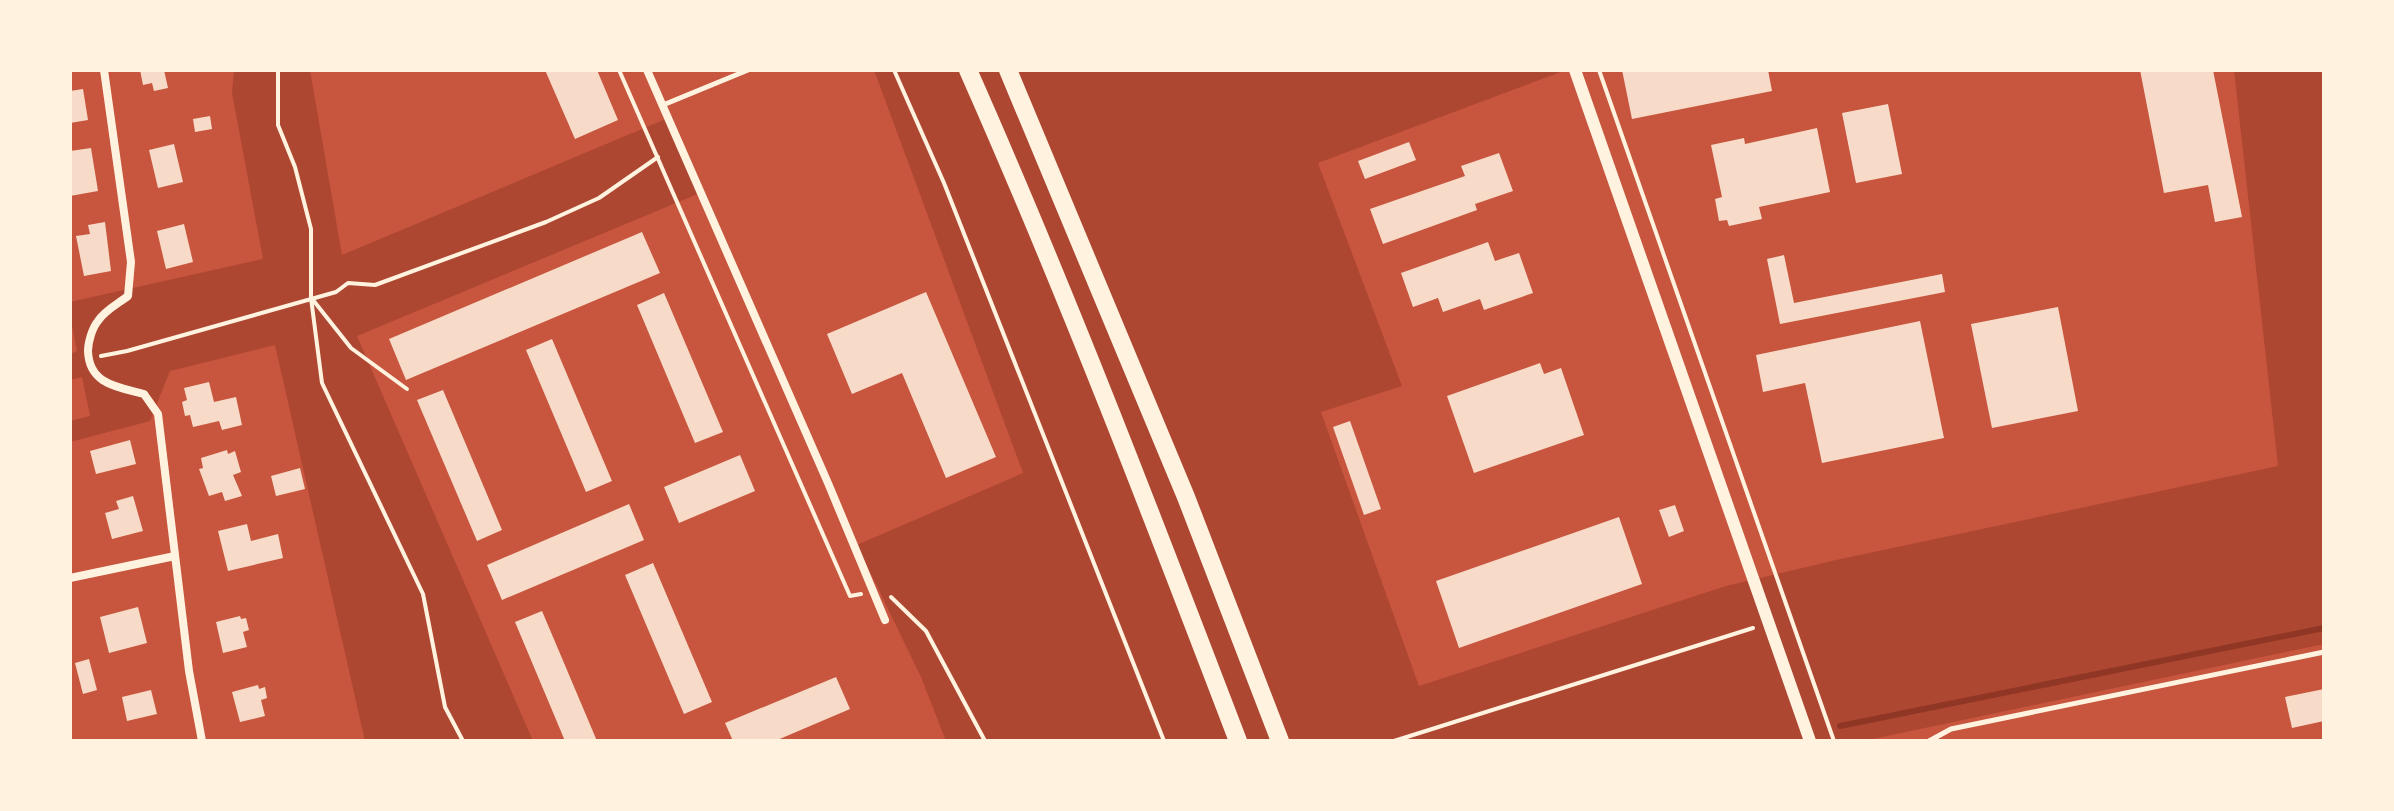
<svg xmlns="http://www.w3.org/2000/svg" width="2394" height="811" font-family="Manrope,sans-serif">
  <style>
    .green { fill: #ae4732 }
    .lines { fill: none; stroke-linecap: round; stroke-linejoin: round }
    .stream { stroke: #8f3625; stroke-width: 6 }
    .building { fill: #f7dbc8 }
    .path { stroke: #fff3e0; stroke-width: 4 }
    .service { stroke: #fff3e0; stroke-width: 5 }
    .minor { stroke: #fff3e0; stroke-width: 8 }
    .tertiary { stroke: #fff3e0; stroke-width: 12 }
    .motorway { stroke: #fff3e0; stroke-width: 18 }
  </style>
  <rect width="100%" height="100%" fill="#c8553d"/>
  <g class="green">
    <polygon points="234,70 310,70 342,255 668,118 700,193 357,336 533,741 365,741 275,345 170,371 150,421 70,442 70,421 90,416 82,377 70,380 70,354 77,351 70,316 70,302 263,259 232,93"/>
    <polygon points="874,70 1566,70 1318,163 1402,386 1321,412 1419,686 1726,586 1836,560 2278,466 2234,70 2324,70 2324,644 1863,741 946,741 921,677 857,545 1023,473"/>
  </g>
  <g class="lines">
    <polyline class="stream" points="1840,726 2324,628"/>
  </g>
  <g class="building">
    <polygon points="140,70 164,70 168,88 154,91 152,83 143,85"/>
    <polygon points="545,70 597,70 618,120 575,139"/>
    <polygon points="1622,70 1768,70 1772,91 1632,119"/>
    <polygon points="2140,70 2213,70 2242,217 2215,222 2208,185 2164,193"/>
    <polygon points="83,89 88,120 70,123 70,91"/>
    <polygon points="1888,104 1902,174 1856,183 1842,113"/>
    <polygon points="210,116 212,129 195,132 193,119"/>
    <polygon points="1817,128 1830,192 1759,207 1762,219 1729,226 1727,220 1719,221 1715,199 1722,197 1711,145 1744,138 1745,144"/>
    <polygon points="1409,142 1416,160 1365,179 1358,161"/>
    <polygon points="174,144 183,182 158,188 149,150"/>
    <polygon points="91,148 98,191 70,196 70,151"/>
    <polygon points="1499,153 1513,191 1475,204 1477,210 1383,244 1370,209 1465,176 1461,166"/>
    <polygon points="105,222 111,271 84,276 76,236 90,234 88,225"/>
    <polygon points="184,224 193,262 166,269 157,231"/>
    <polygon points="642,232 660,273 406,380 389,339"/>
    <polygon points="1488,242 1495,261 1519,253 1533,293 1484,310 1480,299 1443,312 1438,298 1413,307 1401,273"/>
    <polygon points="1784,255 1794,303 1942,274 1945,292 1780,324 1767,259"/>
    <polygon points="926,292 996,457 946,478 902,373 852,394 827,334"/>
    <polygon points="664,293 723,432 695,443 637,305"/>
    <polygon points="2058,307 2078,411 1992,428 1971,324"/>
    <polygon points="1920,321 1944,438 1822,463 1805,383 1763,392 1756,355"/>
    <polygon points="552,339 612,481 586,492 526,350"/>
    <polygon points="1540,363 1544,374 1561,368 1584,435 1474,473 1447,396"/>
    <polygon points="209,382 214,402 236,397 242,425 222,430 219,421 193,427 190,415 185,416 182,402 187,400 184,388"/>
    <polygon points="443,390 502,530 477,541 417,400"/>
    <polygon points="1350,421 1381,509 1364,515 1333,427"/>
    <polygon points="130,440 136,464 96,474 90,451"/>
    <polygon points="227,450 228,454 235,451 241,472 233,475 242,496 225,501 222,492 209,496 199,469 203,468 201,458"/>
    <polygon points="740,455 755,491 679,523 664,487"/>
    <polygon points="300,468 305,489 276,496 271,476"/>
    <polygon points="133,496 143,531 112,539 105,513 119,509 116,501"/>
    <polygon points="629,504 644,540 502,600 487,565"/>
    <polygon points="1675,505 1684,531 1669,537 1659,510"/>
    <polygon points="1619,517 1642,584 1459,648 1436,581"/>
    <polygon points="247,524 251,541 278,534 283,558 228,571 218,531"/>
    <polygon points="653,563 712,702 684,714 625,575"/>
    <polygon points="138,607 147,643 109,653 100,617"/>
    <polygon points="542,611 597,741 565,741 515,622"/>
    <polygon points="240,616 241,619 246,618 249,630 243,632 247,647 223,653 216,622"/>
    <polygon points="89,659 97,690 83,694 75,663"/>
    <polygon points="836,677 850,709 775,741 733,741 725,723"/>
    <polygon points="258,685 259,689 265,687 267,698 261,700 265,716 240,722 232,692"/>
    <polygon points="2324,689 2324,721 2292,728 2285,697"/>
    <polygon points="151,690 157,714 127,721 122,697"/>
  </g>
  <g class="lines">
    <g class="path">
      <polyline points="278,70 278,125 295,167 311,229 311,298 322,383 423,594 445,707 463,741"/>
      <polyline points="619,70 850,596 861,594"/>
      <polyline points="894,70 944,183 1164,741"/>
      <polyline points="1599,70 1834,741"/>
      <polyline points="313,300 351,348 407,389"/>
      <polyline points="101,356 127,351 336,292 348,283 375,285 546,222 599,198 658,157"/>
      <polyline points="891,597 926,631 985,741"/>
      <polyline points="1394,741 1753,628"/>
    </g>
    <g class="service">
      <polyline points="663,105 748,70"/>
      <polyline points="1929,741 1951,729 2324,652"/>
    </g>
    <g class="minor">
      <path d="M104,70l27,192 -3,34c-9,7 -24,15 -30,25 -6,7 -10,22 -10,30 1,33 29,36 56,43l14,20 31,257 13,70"/>
      <polyline points="647,70 828,483 885,620"/>
      <polyline points="70,578 175,556"/>
    </g>
    <polyline class="tertiary" points="1575,70 1810,741"/>
    <g class="motorway">
      <path d="M968,70c98,221 184,446 270,671"/>
      <polyline points="1008,70 1186,497 1280,741"/>
    </g>
  </g>
  <rect width="2394" height="811" fill="none" stroke="#fff3e0" stroke-width="144"/>
</svg>
